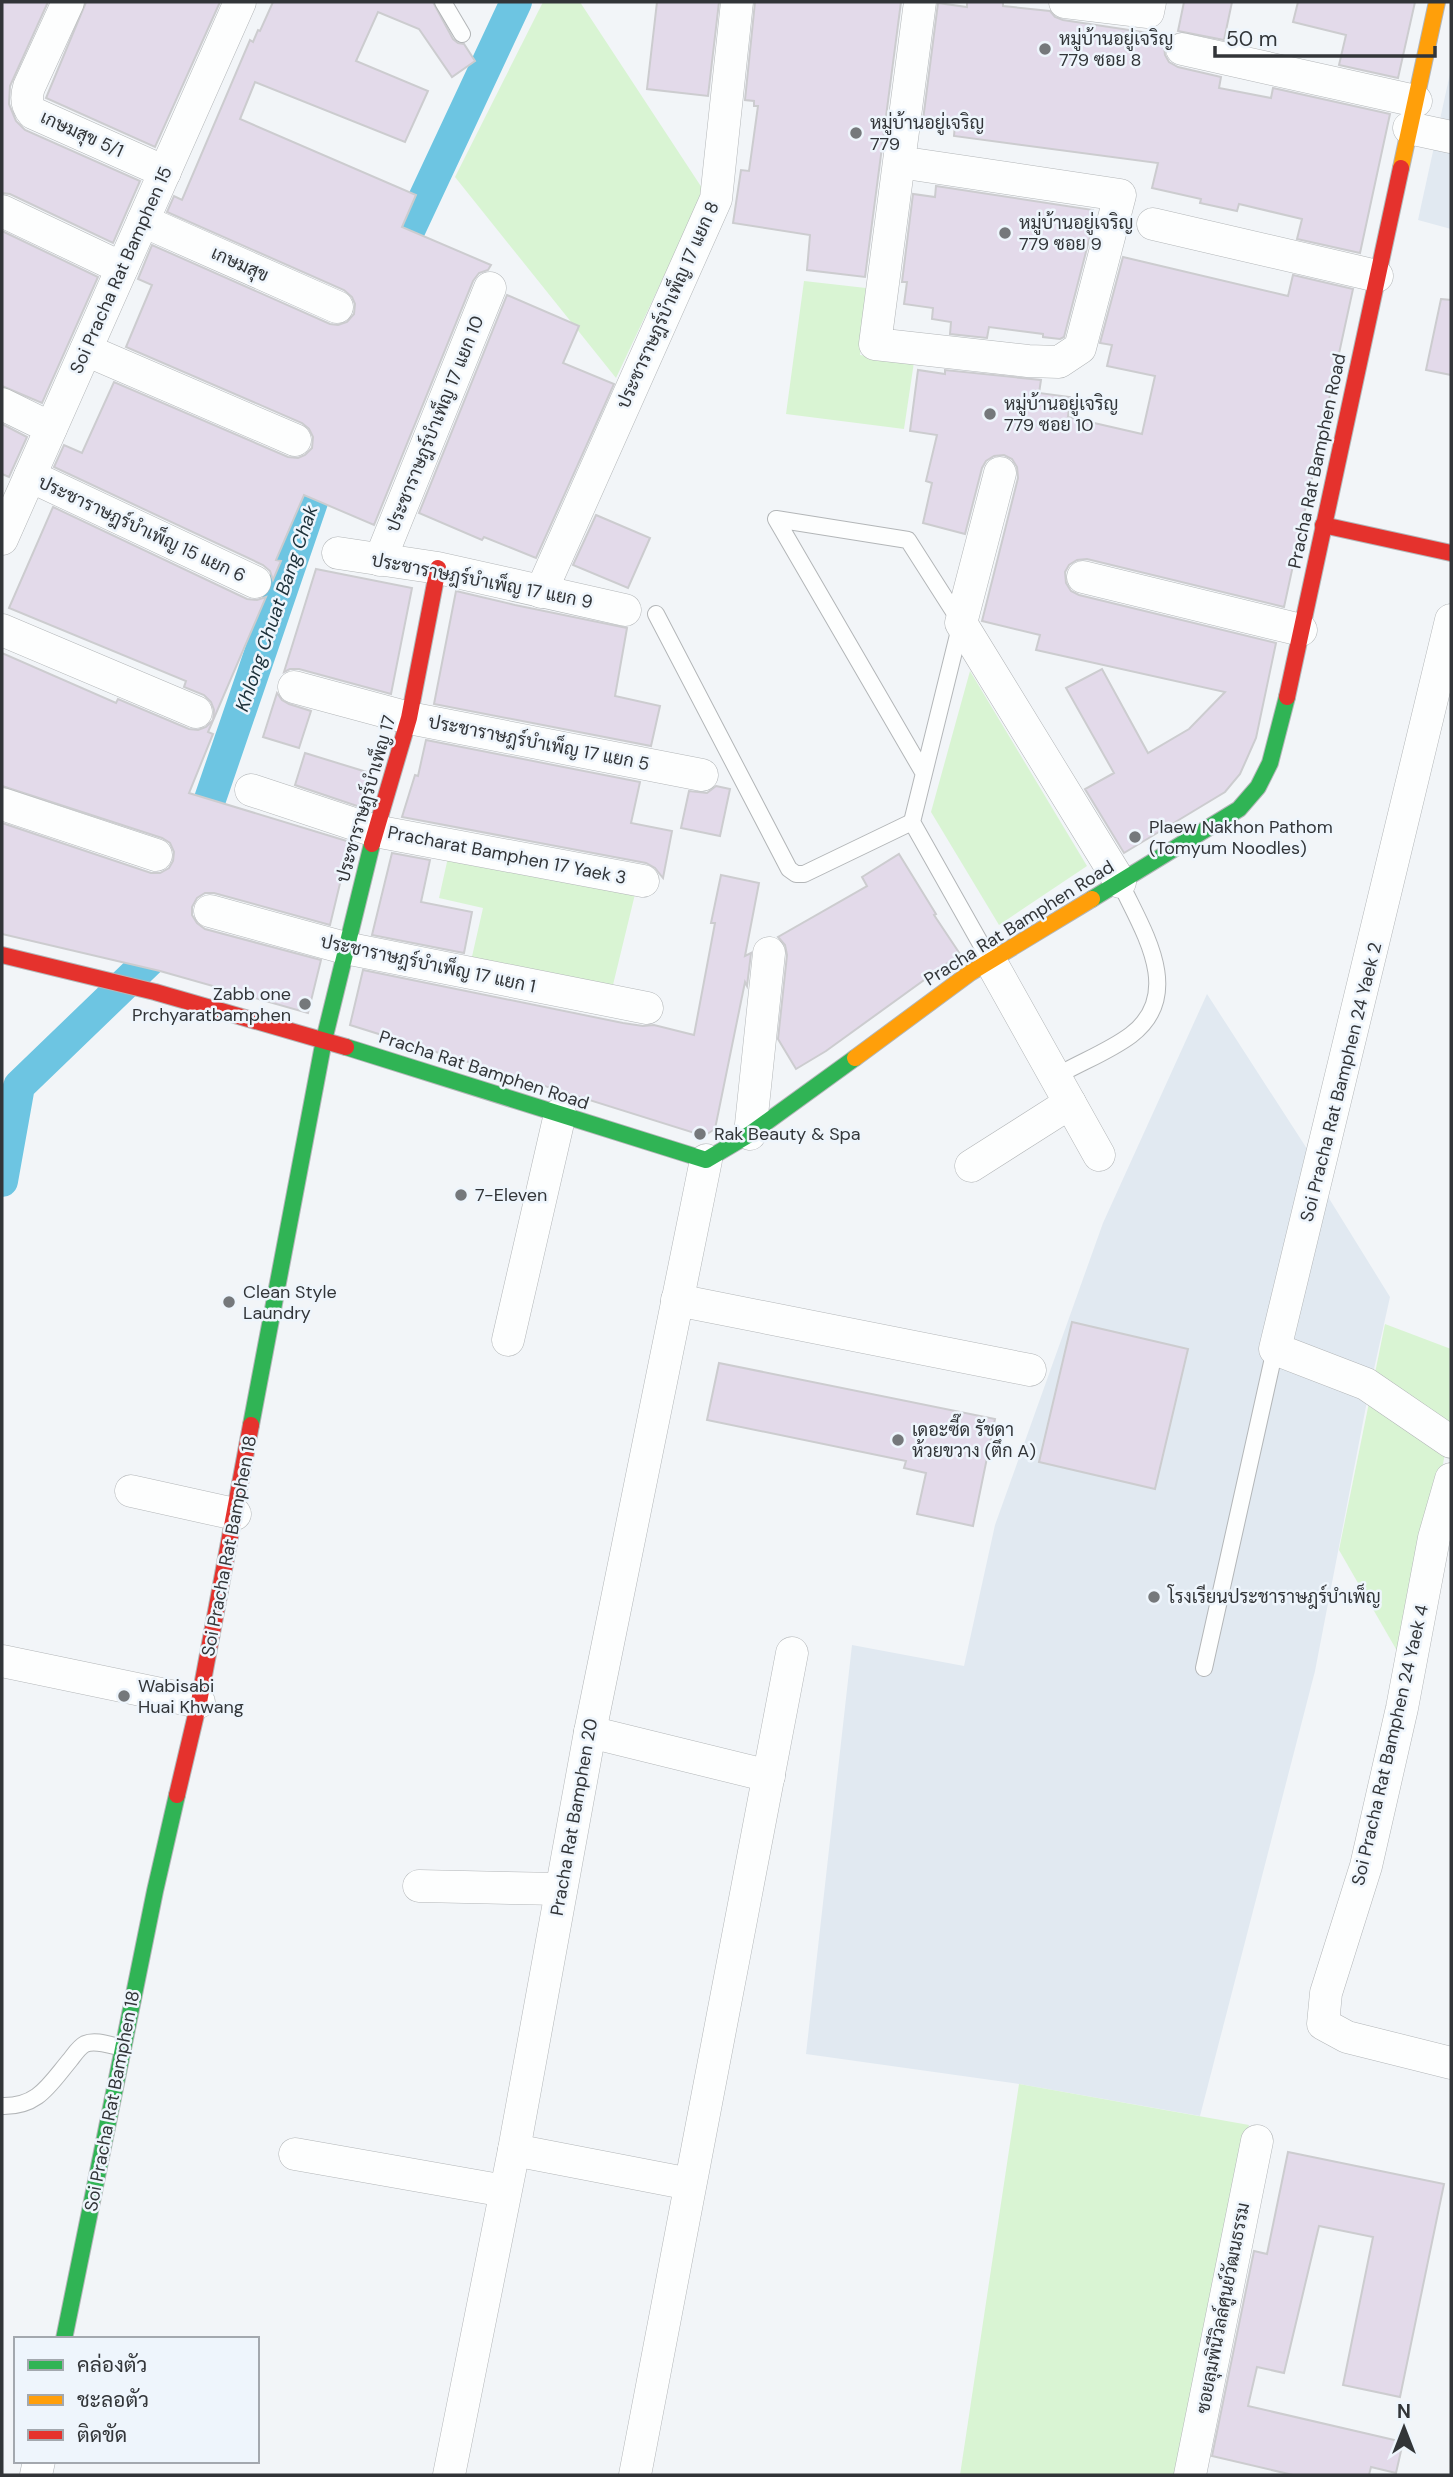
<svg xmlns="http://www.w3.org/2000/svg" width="1453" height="2477" font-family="'DM Sans',Sarabun,sans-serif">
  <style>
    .built { fill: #e1e9f1 }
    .green { fill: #d9f4d3 }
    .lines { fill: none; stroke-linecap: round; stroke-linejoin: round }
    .canal { stroke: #6dc5e2; stroke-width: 32 }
    .building { fill: #e3daea; stroke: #cccccf; stroke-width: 2 }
    .lane-casing { stroke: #b3b6b8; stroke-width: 18 }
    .street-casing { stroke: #b3b6b8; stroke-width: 33 }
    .fast-casing { stroke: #b3b6b8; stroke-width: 18 }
    .slow-casing { stroke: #b3b6b8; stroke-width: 18 }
    .jam-casing { stroke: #b3b6b8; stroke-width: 18 }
    .lane { stroke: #fdfefe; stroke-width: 16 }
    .street { stroke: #fdfefe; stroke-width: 32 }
    .fast { stroke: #30b455; stroke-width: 16 }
    .slow { stroke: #ff9f0a; stroke-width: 16 }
    .jam { stroke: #e5322d; stroke-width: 16 }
    .poi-dot { fill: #75787b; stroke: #eef5fc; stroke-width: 2.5 }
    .labels { text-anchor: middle; stroke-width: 5; stroke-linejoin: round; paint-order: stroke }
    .poi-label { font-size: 18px; fill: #323538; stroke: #eef5fc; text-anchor: start }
    .street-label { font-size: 18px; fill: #323538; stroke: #eef5fc }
    .water-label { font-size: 19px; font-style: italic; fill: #1c3039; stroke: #eef5fc }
  </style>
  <rect width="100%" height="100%" fill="#f2f5f8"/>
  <g class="built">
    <polygon points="1451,69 1451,229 1418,220"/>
    <polygon points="1207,994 1311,1155 1330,1200 1390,1297 1368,1396 1315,1671 1200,2116 1019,2084 806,2054 852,1645 964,1666 995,1525 1103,1223"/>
  </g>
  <g class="green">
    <polygon points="543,2 580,2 704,191 616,378 455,177"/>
    <polygon points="804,281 866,288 860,355 914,362 904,429 786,414"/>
    <polygon points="970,671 1087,866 999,925 931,812"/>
    <polygon points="449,853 636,890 612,989 471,961 483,908 439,898"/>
    <polygon points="1385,1324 1451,1349 1451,1423 1404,1663 1339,1550"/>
    <polygon points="1019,2084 1249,2125 1180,2453 1178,2475 960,2475"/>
  </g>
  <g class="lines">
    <g class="canal">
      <polyline points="392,267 516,2"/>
      <polyline points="196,840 327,458"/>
      <polyline points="2,1181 19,1086 158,952 165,932"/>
    </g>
  </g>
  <g class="building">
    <polygon points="2,2 48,2 10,86 9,104 16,121 25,130 140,181 113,243 10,194 2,193"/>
    <polygon points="86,2 220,2 155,147 46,98"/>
    <polygon points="273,2 433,2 453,39 458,43 464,44 475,61 452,77 419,29 378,12 356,61 428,91 405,142 255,82 240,119 416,195 402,227 491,265 488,270 479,273 473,281 374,525 304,495 276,560 281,561 273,580 270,571 263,565 54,467 64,445 82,453 114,382 288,457 298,458 305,455 312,448 313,437 309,429 302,423 126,347 152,285 138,279 152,245 330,324 338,325 347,322 354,314 355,304 352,297 344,290 167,212 174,196 182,200 250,40 253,42 258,30 260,31"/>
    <polygon points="657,2 719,2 708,96 647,89"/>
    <polygon points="755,2 901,2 865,277 807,270 810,235 733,223 741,170 749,171 758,106 754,106 754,101 745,100"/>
    <polygon points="967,2 1003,2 1003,6 1050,11 1055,17 1063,20 1169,36 1164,46 1165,55 1169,62 1178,67 1221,77 1219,88 1271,98 1273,88 1390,114 1360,253 1297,239 1302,219 1239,204 1237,211 1200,203 1201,199 1152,188 1158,163 954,136 955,124 923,120 938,3 967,7"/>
    <polygon points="1184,2 1232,2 1224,40 1178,31"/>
    <polygon points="1298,2 1415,2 1398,78 1339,65 1346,35 1293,22"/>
    <polygon points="936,186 1093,210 1092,217 1095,217 1064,337 1060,339 1043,337 1043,334 989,327 987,338 950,334 951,322 932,319 933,308 904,304 907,282 902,282 913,194 935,197"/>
    <polygon points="2,231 98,277 42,403 2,386"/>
    <polygon points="1123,257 1288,296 1293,275 1353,289 1284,607 1087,559 1077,560 1069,565 1065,572 1066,583 1071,591 1079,595 1276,643 1256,738 1240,774 1225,792 1124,853 1085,789 1114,773 1066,688 1102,669 1148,753 1189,729 1225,692 1036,650 1040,635 982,621 1018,478 1017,467 1012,459 1004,455 994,456 986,461 982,468 965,534 923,523 932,483 926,481 937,435 910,431 918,370 945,374 945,370 1041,380 1039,393 1070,397 1068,417 1142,434 1155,376 1107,366 1112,345 1100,343"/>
    <polygon points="507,295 579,326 563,363 614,384 536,558 484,537 482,540 419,513"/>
    <polygon points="1441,299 1451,300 1451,375 1426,370"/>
    <polygon points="2,424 27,437 9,477 2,474"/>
    <polygon points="53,507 247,599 257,600 266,597 208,732 213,734 189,793 350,842 330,925 214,893 205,893 197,898 192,907 192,915 197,923 205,929 321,960 308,1013 160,971 2,934 2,823 151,873 160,873 169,868 173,861 174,852 170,843 162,838 2,786 2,653 116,703 118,699 189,729 198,730 206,727 213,720 214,710 211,702 204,695 184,687 186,681 9,608"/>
    <polygon points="596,515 650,538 628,588 573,565"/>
    <polygon points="316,569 412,588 391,694 299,669 290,669 284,672"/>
    <polygon points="456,591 515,605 627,628 615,696 660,706 651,746 434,704"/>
    <polygon points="277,693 282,700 289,704 311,711 299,748 263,737"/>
    <polygon points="426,740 640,782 631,823 672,831 663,878 655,868 646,863 402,817 415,775 418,776"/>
    <polygon points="305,753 370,773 360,807 295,785"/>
    <polygon points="716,786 730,789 720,836 681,828 689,791 707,793"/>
    <polygon points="392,853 430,860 421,902 472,912 464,953 372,935"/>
    <polygon points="899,854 936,914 934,915 960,954 826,1051 796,1069 778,1039 787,955 785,945 778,937 867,886 862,877"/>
    <polygon points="721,875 759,883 745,956 751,953 747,986 745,982 715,1129 704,1136 350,1025 363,970 623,1023 643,1026 654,1025 694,1035 715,923 711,923"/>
    <polygon points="1072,1322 1188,1349 1155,1489 1039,1462"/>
    <polygon points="719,1363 995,1419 973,1526 917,1514 926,1473 904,1468 906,1461 707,1420"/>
    <polygon points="1288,2152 1444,2184 1400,2397 1343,2385 1373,2237 1319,2226 1284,2373 1257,2367 1248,2406 1403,2442 1396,2473 1371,2467 1369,2475 1293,2475 1212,2456 1254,2251 1267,2254"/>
  </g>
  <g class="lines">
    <g class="lane-casing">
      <g id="lane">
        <polyline points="443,2 462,34"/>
        <polyline points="656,614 789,869 796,874 804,874 912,822"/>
        <polyline points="923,772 776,519 908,540 961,623 912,822 991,962"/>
        <path d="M1064,1072c22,-12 47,-22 67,-37 55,-42 10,-107 -11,-153"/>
        <polyline points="1204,1668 1275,1349"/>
        <path d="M2,2106c36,1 47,-21 68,-46 4,-5 9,-13 15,-16 11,-5 27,2 38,4"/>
      </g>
    </g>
    <g class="street-casing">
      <g id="street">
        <path d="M68,2l-39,85c-3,10 -3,18 4,26l132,59"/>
        <polyline points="1065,2 1148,12 1150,2"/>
        <polyline points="1182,49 1416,101"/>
        <polyline points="1409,128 1451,137"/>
        <polyline points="899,162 1120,195 1080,348 1059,362 1028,361 875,344 920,2"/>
        <polyline points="2,211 122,268"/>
        <polyline points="143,221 337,307"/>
        <polyline points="1153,224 1377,276"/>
        <polyline points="86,350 295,440"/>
        <polyline points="2,404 51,428"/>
        <polyline points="1000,473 961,623 1120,882"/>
        <polyline points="30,476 255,582"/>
        <polyline points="2,539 240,2"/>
        <polyline points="338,553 438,568 625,610"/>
        <polyline points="380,560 490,288"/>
        <polyline points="1083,577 1301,630"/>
        <polyline points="541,592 716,199 737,2"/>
        <polyline points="1451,620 1275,1349 1366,1384 1451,1442"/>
        <polyline points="2,630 196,712"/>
        <polyline points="294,687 409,718 702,775"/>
        <polyline points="251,790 375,831 643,881"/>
        <polyline points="2,804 156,855"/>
        <polyline points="210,911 345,948 647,1008"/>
        <polyline points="991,962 1099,1155"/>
        <polyline points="750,1134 769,953"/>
        <polyline points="971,1166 1070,1103"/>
        <polyline points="677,1300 1030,1370"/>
        <polyline points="508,1340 560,1114"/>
        <polyline points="1451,1479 1434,1538 1402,1708 1366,1866 1326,1993 1323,2024 1347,2037 1451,2063"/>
        <polyline points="131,1491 235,1514"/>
        <polyline points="2,1661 199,1702"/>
        <polyline points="590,1732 769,1776"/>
        <polyline points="419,1886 561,1889"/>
        <polyline points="514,2150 690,2184"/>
        <polyline points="295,2154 505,2191"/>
        <polyline points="36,2475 39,2461"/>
        <polyline points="449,2475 514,2150 590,1732 706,1160"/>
        <polyline points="635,2475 792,1653"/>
        <polyline points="1190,2475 1257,2141"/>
      </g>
    </g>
    <g class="fast-casing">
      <g id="fast">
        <polyline points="1092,899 1239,809 1258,787 1270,763 1287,697"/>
        <polyline points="346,1047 706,1160 750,1134 855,1058"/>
        <polyline points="251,1425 324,1040 372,844"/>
        <polyline points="64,2339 155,1891 177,1795"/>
      </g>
    </g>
    <g class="slow-casing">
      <g id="slow">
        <polyline points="1401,168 1437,2"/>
        <polyline points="855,1058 970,973 1092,899"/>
      </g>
    </g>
    <g class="jam-casing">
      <g id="jam">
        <polyline points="1323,525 1451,553"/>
        <polyline points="1287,697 1401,168"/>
        <polyline points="372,844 409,718 438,568"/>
        <polyline points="2,955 155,992 346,1047"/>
        <polyline points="177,1795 199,1702 251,1425"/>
      </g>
    </g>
    <use href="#lane" class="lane"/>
    <use href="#street" class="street"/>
    <use href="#fast" class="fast"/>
    <use href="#slow" class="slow"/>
    <use href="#jam" class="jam"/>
  </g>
  <g class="poi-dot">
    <circle cx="1045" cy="49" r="7"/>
    <circle cx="856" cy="133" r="7"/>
    <circle cx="1005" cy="233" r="7"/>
    <circle cx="990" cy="414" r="7"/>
    <circle cx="1135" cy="837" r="7"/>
    <circle cx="305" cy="1004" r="7"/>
    <circle cx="700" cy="1134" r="7"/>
    <circle cx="461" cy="1195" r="7"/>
    <circle cx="229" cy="1302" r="7"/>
    <circle cx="898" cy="1440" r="7"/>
    <circle cx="1154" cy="1597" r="7"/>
    <circle cx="124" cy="1696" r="7"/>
  </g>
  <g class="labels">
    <g class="poi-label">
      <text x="1059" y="45">หมู่บ้านอยู่เจริญ<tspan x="1059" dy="21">779 ซอย 8</tspan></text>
      <text x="870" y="129">หมู่บ้านอยู่เจริญ<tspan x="870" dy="21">779</tspan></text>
      <text x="1019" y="229">หมู่บ้านอยู่เจริญ<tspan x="1019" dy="21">779 ซอย 9</tspan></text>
      <text x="1004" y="410">หมู่บ้านอยู่เจริญ<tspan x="1004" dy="21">779 ซอย 10</tspan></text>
      <text x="1149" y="833">Plaew Nakhon Pathom<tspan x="1149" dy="21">(Tomyum Noodles)</tspan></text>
      <text x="291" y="1000" text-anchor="end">Zabb one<tspan x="291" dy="21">Prchyaratbamphen</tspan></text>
      <text x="714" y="1140">Rak Beauty &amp; Spa</text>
      <text x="475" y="1201">7-Eleven</text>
      <text x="243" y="1298">Clean Style<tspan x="243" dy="21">Laundry</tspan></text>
      <text x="912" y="1436">เดอะซี๊ด รัชดา<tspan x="912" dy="21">ห้วยขวาง (ตึก A)</tspan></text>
      <text x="1168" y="1603">โรงเรียนประชาราษฎร์บำเพ็ญ</text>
      <text x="138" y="1692">Wabisabi<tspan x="138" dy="21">Huai Khwang</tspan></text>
    </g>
    <g class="street-label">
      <text transform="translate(82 134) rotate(24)" y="6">เกษมสุข 5/1</text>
      <text transform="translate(240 264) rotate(24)" y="6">เกษมสุข</text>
      <text transform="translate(121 270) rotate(-66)" y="6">Soi Pracha Rat Bamphen 15</text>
      <text transform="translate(668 305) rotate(-66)" y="6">ประชาราษฎร์บำเพ็ญ 17 แยก 8</text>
      <text transform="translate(435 424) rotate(-68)" y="6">ประชาราษฎร์บำเพ็ญ 17 แยก 10</text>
      <text transform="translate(1317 461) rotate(-78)" y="6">Pracha Rat Bamphen Road</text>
      <text transform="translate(142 529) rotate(25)" y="6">ประชาราษฎร์บำเพ็ญ 15 แยก 6</text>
      <text transform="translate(482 581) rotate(11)" y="6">ประชาราษฎร์บำเพ็ญ 17 แยก 9</text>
      <text transform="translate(539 743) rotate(11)" y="6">ประชาราษฎร์บำเพ็ญ 17 แยก 5</text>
      <text transform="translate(366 799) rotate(-74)" y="6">ประชาราษฎร์บำเพ็ญ 17</text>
      <text transform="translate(507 855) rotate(11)" y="6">Pracharat Bamphen 17 Yaek 3</text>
      <text transform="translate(1019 923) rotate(-32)" y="6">Pracha Rat Bamphen Road</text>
      <text transform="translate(428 964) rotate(12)" y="6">ประชาราษฎร์บำเพ็ญ 17 แยก 1</text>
      <text transform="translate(484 1070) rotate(18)" y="6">Pracha Rat Bamphen Road</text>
      <text transform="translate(1341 1082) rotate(-76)" y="6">Soi Pracha Rat Bamphen 24 Yaek 2</text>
      <text transform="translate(229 1546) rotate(-79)" y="6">Soi Pracha Rat Bamphen 18</text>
      <text transform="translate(1390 1745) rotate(-77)" y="6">Soi Pracha Rat Bamphen 24 Yaek 4</text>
      <text transform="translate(574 1817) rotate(-80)" y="6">Pracha Rat Bamphen 20</text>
      <text transform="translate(112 2101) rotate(-79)" y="6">Soi Pracha Rat Bamphen 18</text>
      <text transform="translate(1223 2308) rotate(-79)" y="6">ซอยลุมพินีวิลล์ศูนย์วัฒนธรรม</text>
    </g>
    <g class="water-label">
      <text transform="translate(276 608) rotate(-71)" y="7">Khlong Chuat Bang Chak</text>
    </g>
  </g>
  <rect width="1453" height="2477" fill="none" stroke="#323538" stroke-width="7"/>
  <rect x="14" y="2337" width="245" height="126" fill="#eef5fc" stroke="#a3a8ae" stroke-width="2"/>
  <rect x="28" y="2360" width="35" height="10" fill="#30b455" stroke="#a3a8ae" stroke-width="2"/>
  <text x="77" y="2372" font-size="21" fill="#323538">คล่องตัว</text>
  <rect x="28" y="2395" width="35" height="10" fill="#ff9f0a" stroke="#a3a8ae" stroke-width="2"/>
  <text x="77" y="2407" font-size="21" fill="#323538">ชะลอตัว</text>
  <rect x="28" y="2430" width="35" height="10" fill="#e5322d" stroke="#a3a8ae" stroke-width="2"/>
  <text x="77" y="2442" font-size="21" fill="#323538">ติดขัด</text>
  <g transform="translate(1404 2428)" stroke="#eef5fc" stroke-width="5" paint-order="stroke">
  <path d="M0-5L12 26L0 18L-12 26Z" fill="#323538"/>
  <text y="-10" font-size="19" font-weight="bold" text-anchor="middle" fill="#323538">N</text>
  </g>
  <path d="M1215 46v10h220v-10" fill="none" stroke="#323538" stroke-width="3.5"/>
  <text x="1226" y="46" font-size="21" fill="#323538" stroke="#eef5fc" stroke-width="5" paint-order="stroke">50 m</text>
</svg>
